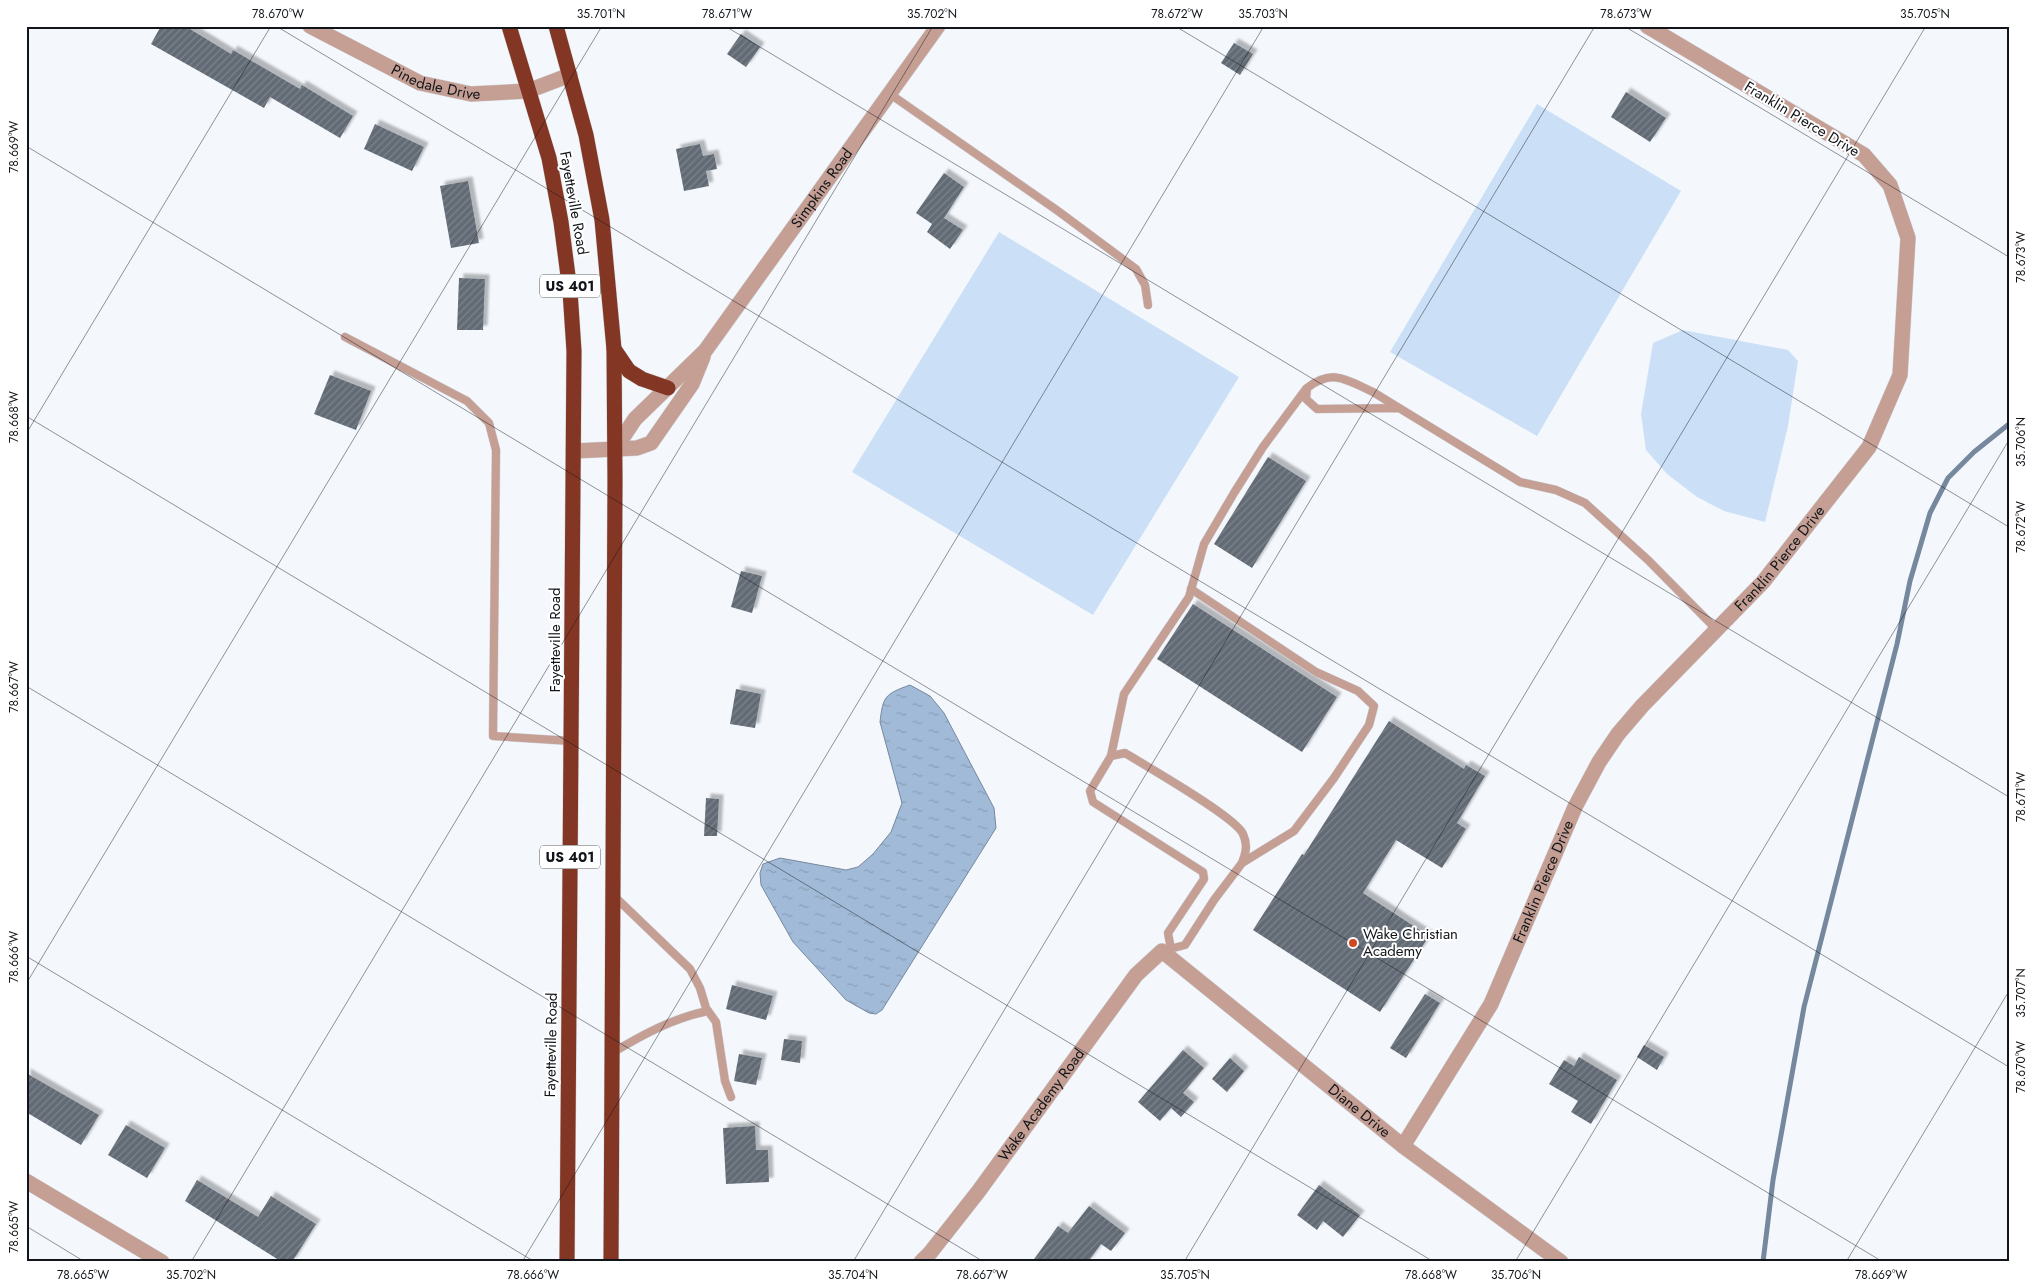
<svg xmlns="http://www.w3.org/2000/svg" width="2035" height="1288" font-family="Jost,sans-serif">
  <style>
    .green { fill: #cbe0f7 }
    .water { fill: url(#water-ripples); stroke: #76889e }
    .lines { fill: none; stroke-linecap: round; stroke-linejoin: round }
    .stream { stroke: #76889e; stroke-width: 5 }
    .building { fill: url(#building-hatch); filter: url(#shadow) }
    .lane-casing { stroke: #d0d4d9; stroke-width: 9 }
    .street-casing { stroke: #d0d4d9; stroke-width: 16 }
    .highway-casing { stroke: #d0d4d9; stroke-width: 16 }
    .lane { stroke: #c59e94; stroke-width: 8 }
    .street { stroke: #c59e94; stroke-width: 15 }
    .highway { stroke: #823623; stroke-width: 15 }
    .ticks { fill: none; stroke: #111519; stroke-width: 1; stroke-opacity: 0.45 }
    .poi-dot { fill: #d04722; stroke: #fff; stroke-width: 2 }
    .labels { text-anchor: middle; stroke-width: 4; stroke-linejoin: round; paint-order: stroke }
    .shield { fill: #fff; stroke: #585b5e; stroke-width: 1 }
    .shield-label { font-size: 14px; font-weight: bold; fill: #111519 }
    .street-label { font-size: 15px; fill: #111519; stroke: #fff }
    .poi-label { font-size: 15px; fill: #111519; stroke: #fff; text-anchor: start }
    .neatline { fill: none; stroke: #111519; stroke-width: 2 }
    .ticks-label { font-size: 12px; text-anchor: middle; fill: #111519 }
  </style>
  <defs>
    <pattern id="water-ripples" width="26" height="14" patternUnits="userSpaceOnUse" patternTransform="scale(1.25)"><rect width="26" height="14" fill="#a1bad7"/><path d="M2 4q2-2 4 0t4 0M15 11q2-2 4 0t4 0" fill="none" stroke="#8a9fb8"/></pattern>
    <pattern id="building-hatch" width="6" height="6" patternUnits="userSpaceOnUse" patternTransform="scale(1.25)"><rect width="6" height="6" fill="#626b75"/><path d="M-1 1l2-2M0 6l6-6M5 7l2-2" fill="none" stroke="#7c828a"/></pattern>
    <filter id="shadow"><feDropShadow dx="4.5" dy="-4.5" stdDeviation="1" flood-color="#0004"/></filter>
  </defs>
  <rect width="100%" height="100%" fill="#f4f8fd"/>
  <g class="green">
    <polygon points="1537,104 1681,191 1537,436 1390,352"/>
    <polygon points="999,232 1239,377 1093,615 852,472"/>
    <polygon points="1683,330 1788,350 1798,361 1788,426 1765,522 1724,511 1697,497 1667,474 1646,450 1641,414 1653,343"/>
  </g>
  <path class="water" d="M910,685l20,11 14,17 50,95 2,20 -114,182 -6,4 -7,-1 -23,-13 -53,-58 -32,-57 -1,-12 3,-9 17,-6 66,12 12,-3 15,-13 18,-22 11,-29 -22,-81c3,-26 5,-28 30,-37z"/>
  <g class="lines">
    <polyline class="stream" points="1763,1262 1773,1180 1804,1007 1897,644 1910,581 1930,513 1948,478 1974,452 2009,424"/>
  </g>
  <g class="building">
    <polygon points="161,26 185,26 231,54 233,50 300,89 302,85 353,116 340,138 270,97 264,108 151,44"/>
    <polygon points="741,34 760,47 746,67 727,54"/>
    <polygon points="1234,43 1253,54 1240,75 1221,63"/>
    <polygon points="1626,92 1666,118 1650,142 1611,117"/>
    <polygon points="375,124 424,147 412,171 364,149"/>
    <polygon points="700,144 703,156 714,154 717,169 706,171 709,186 684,191 676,149"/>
    <polygon points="944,173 964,187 944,218 963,230 950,249 927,232 932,224 916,213"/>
    <polygon points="468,181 479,243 451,248 440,186"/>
    <polygon points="459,278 485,279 483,330 457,330"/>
    <polygon points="330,375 371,391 356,430 314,414"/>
    <polygon points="1268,457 1306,481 1252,568 1214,544"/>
    <polygon points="741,571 762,576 752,613 731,607"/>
    <polygon points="1193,604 1337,697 1302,752 1157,659"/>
    <polygon points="736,689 761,694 755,728 730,724"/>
    <polygon points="1389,721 1464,769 1466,765 1485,776 1457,823 1466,829 1442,868 1396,840 1363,893 1429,936 1380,1012 1253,930 1302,854 1304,855"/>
    <polygon points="706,798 719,799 717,836 704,836"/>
    <polygon points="732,985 773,996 766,1020 726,1009"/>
    <polygon points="1425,994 1440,1003 1406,1058 1390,1048"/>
    <polygon points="784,1039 802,1041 800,1063 781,1060"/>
    <polygon points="1644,1045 1664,1057 1657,1070 1637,1057"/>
    <polygon points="1183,1050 1204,1068 1183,1093 1194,1102 1181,1117 1171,1108 1160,1121 1138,1102"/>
    <polygon points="739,1054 762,1058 756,1085 734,1081"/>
    <polygon points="1579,1057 1617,1080 1591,1124 1571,1112 1578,1101 1549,1084 1564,1060 1574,1066"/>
    <polygon points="1230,1058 1244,1071 1227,1092 1212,1079"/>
    <polygon points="26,1073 99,1115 81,1145 26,1112"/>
    <polygon points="126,1125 165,1148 147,1178 108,1155"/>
    <polygon points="755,1126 756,1150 768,1150 769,1182 726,1184 723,1128"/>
    <polygon points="197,1180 258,1217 271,1196 316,1224 292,1262 282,1262 185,1201"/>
    <polygon points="1319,1185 1360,1215 1343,1237 1323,1221 1317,1230 1297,1215"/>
    <polygon points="1089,1206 1125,1233 1111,1251 1101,1244 1088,1262 1032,1262 1058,1226 1068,1233"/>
  </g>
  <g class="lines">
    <g class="lane-casing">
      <g id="lane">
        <polyline points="890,94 1058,211 1136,269 1145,285 1148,305"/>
        <polyline points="345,337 467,401 489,423 496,450 493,736 571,741"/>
        <path d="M1399,408l-82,1 -11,-10 1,-11c26,-20 40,-8 66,4l147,90 36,8 29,13 63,57 68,69"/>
        <polyline points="1111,756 1124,694 1189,597 1204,544 1234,493 1263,447 1306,389"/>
        <polyline points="613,895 690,969 700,988 706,1008 716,1022 725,1081 731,1097"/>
        <path d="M1171,949l-3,-16 36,-54 -1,-7 -110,-70 -3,-11 21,-35 14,-3c21,13 111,64 118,81 5,11 3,18 -1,29"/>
        <polyline points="1162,951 1185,945 1214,900 1242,863 1294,831 1334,778 1369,725 1374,706 1358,691 1316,672 1191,589"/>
        <path d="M612,1053c30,-18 61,-35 96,-42"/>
      </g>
    </g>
    <g class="street-casing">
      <g id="street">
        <path id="s1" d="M310,26l110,57 51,11 57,-3 42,-16"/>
        <path id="s2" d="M615,449l20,-30 70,-68 233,-325"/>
        <polyline points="574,451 637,448 651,443 692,384 703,357"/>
        <path id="s3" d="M1403,1146l88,-142 84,-197 24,-45 19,-28 24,-28 121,-124 106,-135 31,-72 8,-137 -18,-53 -26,-30 -217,-129"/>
        <polyline points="26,1181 162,1262"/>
        <path id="s4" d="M921,1262l9,-9 48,-61 158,-217 26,-24 241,195 158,116"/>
      </g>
    </g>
    <g class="highway-casing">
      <g id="highway">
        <polyline points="509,26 549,158 561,222 570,291 574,351 567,1262"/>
        <polyline points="556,26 586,135 602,220 614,349 615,481 611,1262"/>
        <polyline points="614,349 629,371 642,379 668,388"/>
      </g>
    </g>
    <use href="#lane" class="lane"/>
    <use href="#street" class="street"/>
    <use href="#highway" class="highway"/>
  </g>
  <path class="ticks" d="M276,26l1733,1041M725,26l1284,771M1175,26l834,501M1624,26l385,231M26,146l1857,1116M26,416l1408,846M26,434l245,-408M26,686l958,576M26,956l509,306M26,984l576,-958M26,1226l59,36M191,1262l742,-1236M522,1262l742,-1236M853,1262l742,-1236M1184,1262l742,-1236M1515,1262l494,-822M1846,1262l163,-271"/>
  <circle class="poi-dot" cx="1353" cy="943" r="5"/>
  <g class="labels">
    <g class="shield">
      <rect x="540" y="274.5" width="60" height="23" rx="4"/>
      <rect x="540" y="845.5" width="60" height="23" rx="4"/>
    </g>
    <g class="shield-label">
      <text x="570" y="291">US 401</text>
      <text x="570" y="862">US 401</text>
    </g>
    <g class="street-label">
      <text dy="5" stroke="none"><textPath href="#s1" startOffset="139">Pinedale Drive</textPath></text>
      <text transform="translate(1802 119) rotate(31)" y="5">Franklin Pierce Drive</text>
      <text dy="5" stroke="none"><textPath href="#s2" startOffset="334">Simpkins Road</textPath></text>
      <text transform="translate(574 203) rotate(80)" y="5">Fayetteville Road</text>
      <text dy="5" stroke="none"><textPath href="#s3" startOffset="705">Franklin Pierce Drive</textPath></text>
      <text transform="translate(555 640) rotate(-90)" y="5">Fayetteville Road</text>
      <text dy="5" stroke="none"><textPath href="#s3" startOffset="300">Franklin Pierce Drive</textPath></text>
      <text transform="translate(551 1045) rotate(-89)" y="5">Fayetteville Road</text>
      <text dy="5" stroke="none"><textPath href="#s4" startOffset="198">Wake Academy Road</textPath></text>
      <text dy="5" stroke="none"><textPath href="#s4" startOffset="648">Diane Drive</textPath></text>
    </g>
    <g class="poi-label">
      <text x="1363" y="939">Wake Christian<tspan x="1363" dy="17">Academy</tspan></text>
    </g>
  </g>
  <rect width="2035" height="1288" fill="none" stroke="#ffffff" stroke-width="55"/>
  <rect x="28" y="28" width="1980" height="1232" class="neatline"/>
  <g class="ticks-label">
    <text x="278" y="18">78.670°W</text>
    <text x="601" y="18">35.701°N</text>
    <text x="727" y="18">78.671°W</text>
    <text x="932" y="18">35.702°N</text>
    <text x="1177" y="18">78.672°W</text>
    <text x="1263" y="18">35.703°N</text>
    <text x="1626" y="18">78.673°W</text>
    <text x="1925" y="18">35.705°N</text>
    <text transform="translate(14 147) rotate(-90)" y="4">78.669°W</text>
    <text transform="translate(2021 257) rotate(-90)" y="4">78.673°W</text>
    <text transform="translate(14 417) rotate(-90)" y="4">78.668°W</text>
    <text transform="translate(2021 442) rotate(-90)" y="4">35.706°N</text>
    <text transform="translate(2021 527) rotate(-90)" y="4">78.672°W</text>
    <text transform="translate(14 687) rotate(-90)" y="4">78.667°W</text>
    <text transform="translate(2021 797) rotate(-90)" y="4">78.671°W</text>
    <text transform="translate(14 957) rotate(-90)" y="4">78.666°W</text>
    <text transform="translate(2021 993) rotate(-90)" y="4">35.707°N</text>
    <text transform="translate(2021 1067) rotate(-90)" y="4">78.670°W</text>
    <text transform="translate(14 1227) rotate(-90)" y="4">78.665°W</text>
    <text x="83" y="1279">78.665°W</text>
    <text x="191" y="1279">35.702°N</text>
    <text x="533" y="1279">78.666°W</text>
    <text x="853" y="1279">35.704°N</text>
    <text x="982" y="1279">78.667°W</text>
    <text x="1185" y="1279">35.705°N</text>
    <text x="1431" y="1279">78.668°W</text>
    <text x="1516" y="1279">35.706°N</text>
    <text x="1881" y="1279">78.669°W</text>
  </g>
</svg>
